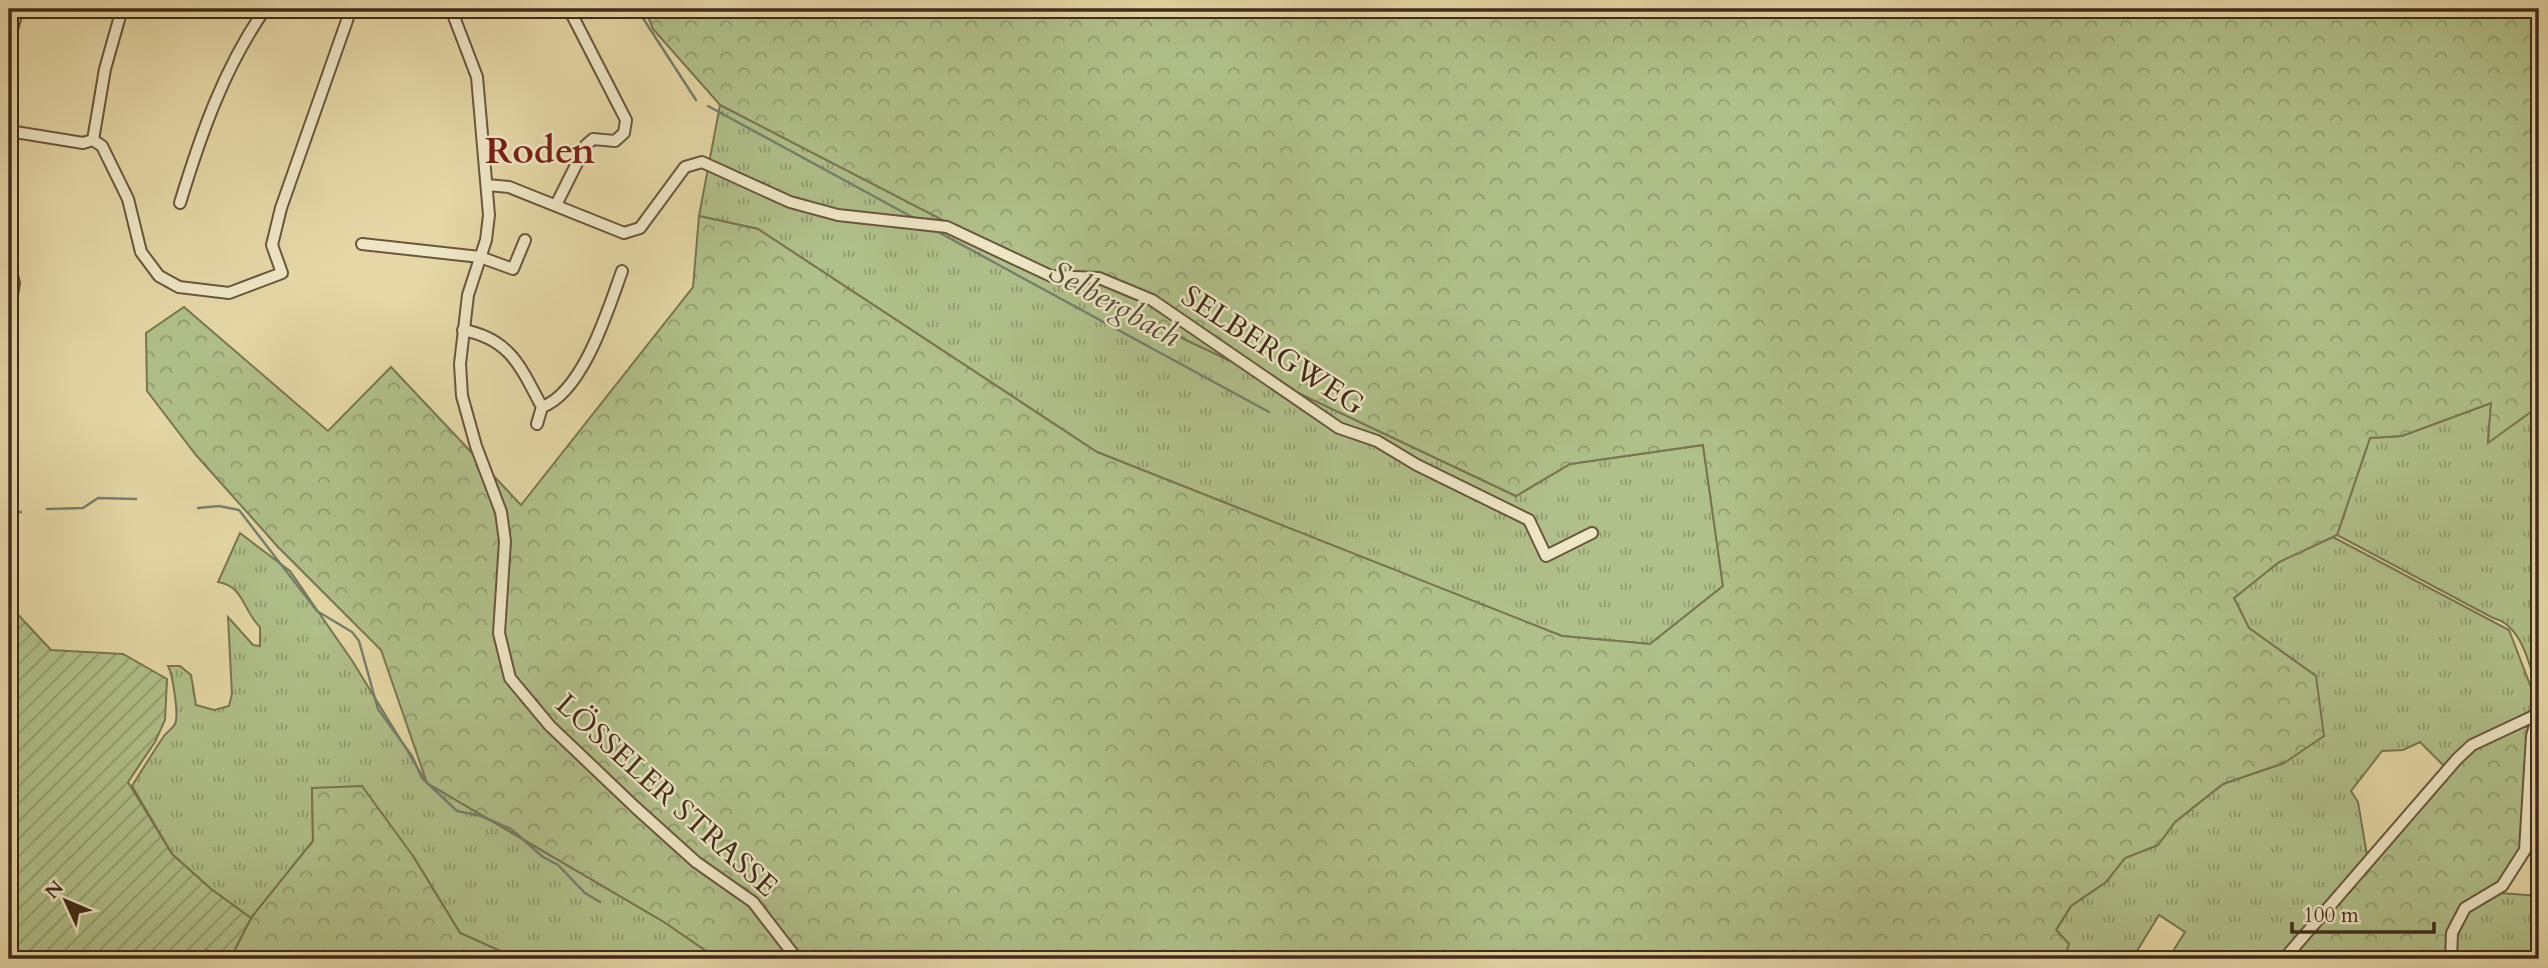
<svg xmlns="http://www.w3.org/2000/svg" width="2548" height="968" font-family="Cardo,serif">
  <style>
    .grass { fill: url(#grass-tufts); stroke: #797652; stroke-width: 2 }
    .forest { fill: url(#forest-crowns); stroke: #797652; stroke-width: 2 }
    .garden { fill: url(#garden-furrows); stroke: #797652; stroke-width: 2 }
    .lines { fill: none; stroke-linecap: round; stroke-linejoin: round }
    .stream { stroke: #748071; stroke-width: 2.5 }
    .minor-casing { stroke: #6b563e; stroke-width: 14 }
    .minor { stroke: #eee6c5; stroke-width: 10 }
    .labels { text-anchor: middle; stroke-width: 5; stroke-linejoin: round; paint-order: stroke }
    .street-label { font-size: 30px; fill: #422b1b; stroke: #eee6c5 }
    .water-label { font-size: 32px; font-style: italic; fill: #574e3f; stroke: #eee6c5 }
    .district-label { font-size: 37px; font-weight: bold; fill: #7a1f14; stroke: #eee6c5 }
  </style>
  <defs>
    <pattern id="grass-tufts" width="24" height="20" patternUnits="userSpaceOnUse" patternTransform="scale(1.75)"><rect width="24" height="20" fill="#b0c08a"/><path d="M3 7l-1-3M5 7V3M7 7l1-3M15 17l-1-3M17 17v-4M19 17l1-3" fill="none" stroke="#919c70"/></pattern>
    <pattern id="forest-crowns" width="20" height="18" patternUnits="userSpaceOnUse" patternTransform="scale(1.75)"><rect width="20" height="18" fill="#b0c08a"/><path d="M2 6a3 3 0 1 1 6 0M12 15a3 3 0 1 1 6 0" fill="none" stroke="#919c70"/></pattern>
    <pattern id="garden-furrows" width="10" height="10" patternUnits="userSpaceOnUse" patternTransform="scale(1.75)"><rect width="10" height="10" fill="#b0c08a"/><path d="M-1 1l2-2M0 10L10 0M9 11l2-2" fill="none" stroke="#919c70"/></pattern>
  </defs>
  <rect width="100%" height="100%" fill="#e5d8a6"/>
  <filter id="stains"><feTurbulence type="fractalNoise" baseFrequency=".00286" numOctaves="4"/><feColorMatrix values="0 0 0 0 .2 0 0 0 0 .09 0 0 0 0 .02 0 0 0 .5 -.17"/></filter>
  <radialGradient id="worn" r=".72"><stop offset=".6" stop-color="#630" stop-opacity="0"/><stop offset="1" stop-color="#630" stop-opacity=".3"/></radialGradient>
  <g class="grass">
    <polygon points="720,105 1051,276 1516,496 1570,464 1703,445 1723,586 1650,644 1562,636 1097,452 758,229 699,216"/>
    <path d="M2491,403l-3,39 51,-36v289c-9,-27 -16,-70 -46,-77l-156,-83 33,-97 32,-2z"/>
    <path d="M240,533l50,38 63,91 74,121 237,139 54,37h-200l-58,-26 -47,-77 -101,-68 1,53 -62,77 -40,-29 -39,-35 -40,-68c10,-16 21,-34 32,-50 3,-4 9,-8 11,-12 4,-8 -2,-49 -7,-58h12l11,9 5,30 18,5 15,-4 3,-12 -4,-77 25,28 7,1v-19c-17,-16 -16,-41 -42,-45z"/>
    <polygon points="2333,537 2509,630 2535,698 2534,712 2445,767 2420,742 2403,750 2382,751 2351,791 2358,802 2367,855 2281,959 2168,959 2185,932 2159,915 2132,959 2064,959 2069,944 2056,930 2071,906 2106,882 2125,858 2158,845 2175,822 2223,784 2284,763 2316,676 2249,628 2234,598 2279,562"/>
    <path d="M2500,893l39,3v63h-86c1,-43 9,-48 47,-66z"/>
  </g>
  <g class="forest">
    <polygon points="645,9 2539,9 2539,406 2488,443 2491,403 2402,436 2370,438 2337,535 2279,562 2234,598 2249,628 2316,676 2324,736 2284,763 2223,784 2175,822 2158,845 2125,858 2106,882 2071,906 2056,930 2069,944 2064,959 718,959 664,922 427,783 381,650 278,547 196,455 147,391 146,333 184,307 328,431 391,367 521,505 693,287 699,216 758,229 1097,452 1562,636 1650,644 1723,586 1703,445 1570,464 1516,496 1051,276 720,105 653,29"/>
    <polygon points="2515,727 2529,727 2523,851 2507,877 2464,906 2448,959 2288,959 2473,748"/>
    <polygon points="362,786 413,856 460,933 518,959 230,959 251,918 313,841 312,788"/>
  </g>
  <polygon class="garden" points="9,605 51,650 123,654 167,679 165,720 155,742 128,782 172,854 211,889 251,918 230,959 222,959 206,950 199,959 9,959"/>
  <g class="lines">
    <g class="stream">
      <polyline points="637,9 696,100"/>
      <polyline points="708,106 912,217"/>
      <polyline points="940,233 1269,412"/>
      <polyline points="198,508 219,506 239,510 317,611 352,632 359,641 378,709 412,756 422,778 457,811 481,816 511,829 543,857 558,865 585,893 600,902"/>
      <polyline points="47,509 83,508 98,498 136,499"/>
      <polyline points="9,513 21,512"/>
      <polyline points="631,958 631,959"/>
    </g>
    <g class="minor-casing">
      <g id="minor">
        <polyline points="451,9 477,77 489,215 486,240 468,295 460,364 462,396 476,446 501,512 505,541 499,633 510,678 550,726 635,807 696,862 753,902 797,959"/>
        <polyline points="9,39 18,9"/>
        <polyline points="9,131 83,143 93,140 105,69 122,9"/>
        <polyline points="93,140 102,146 128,199 141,252 159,276 179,287 229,293 282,273 272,245 281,208 351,9"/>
        <polyline points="487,185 509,187 624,233 640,228 685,167 702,162 790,202 838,215 947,227 1051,276 1099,278 1152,300 1339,428 1377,441 1417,465 1529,520 1546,556 1592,533"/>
        <path d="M180,203c21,-69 44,-135 85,-194"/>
        <polyline points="556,205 586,145 593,139 615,141 624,133 626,120 569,9"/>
        <polyline points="362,244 480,257 513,269 525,240"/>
        <polyline points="9,264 14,283 9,313"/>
        <path d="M463,330c48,9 58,38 79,77l-5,17"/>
        <path d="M542,407c41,-15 66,-97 80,-136"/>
        <polyline points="2284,959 2457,759 2472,745 2538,714"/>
        <polyline points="2451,959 2452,933 2465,908 2502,886 2525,850 2532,736 2538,714"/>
      </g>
    </g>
    <use href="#minor" class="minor"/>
  </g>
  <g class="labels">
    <g class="street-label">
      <text transform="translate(1273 350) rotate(33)" y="10">SELBERGWEG</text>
      <text transform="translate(667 795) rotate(42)" y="10">LÖSSELER STRASSE</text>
    </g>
    <g class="water-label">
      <text transform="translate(1115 303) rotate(29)" y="11">Selbergbach</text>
    </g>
    <g class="district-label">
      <text x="540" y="163">Roden</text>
    </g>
  </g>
  <rect width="2548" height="968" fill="none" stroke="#e5d8a6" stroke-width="35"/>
  <rect x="10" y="10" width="2527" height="947" fill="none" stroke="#422b1b" stroke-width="3.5"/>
  <rect x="18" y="18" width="2513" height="933" fill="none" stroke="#422b1b" stroke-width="2"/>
  <g transform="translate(66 901) rotate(314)" stroke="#eee6c5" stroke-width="5" paint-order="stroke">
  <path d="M0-5L12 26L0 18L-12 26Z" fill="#422b1b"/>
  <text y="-10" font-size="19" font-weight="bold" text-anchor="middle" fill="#422b1b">N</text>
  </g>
  <path d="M2292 922v10h142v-10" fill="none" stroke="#422b1b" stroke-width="3.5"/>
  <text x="2303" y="922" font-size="21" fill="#422b1b" stroke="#eee6c5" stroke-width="5" paint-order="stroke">100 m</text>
  <rect width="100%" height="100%" filter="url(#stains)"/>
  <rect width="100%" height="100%" fill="url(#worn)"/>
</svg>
